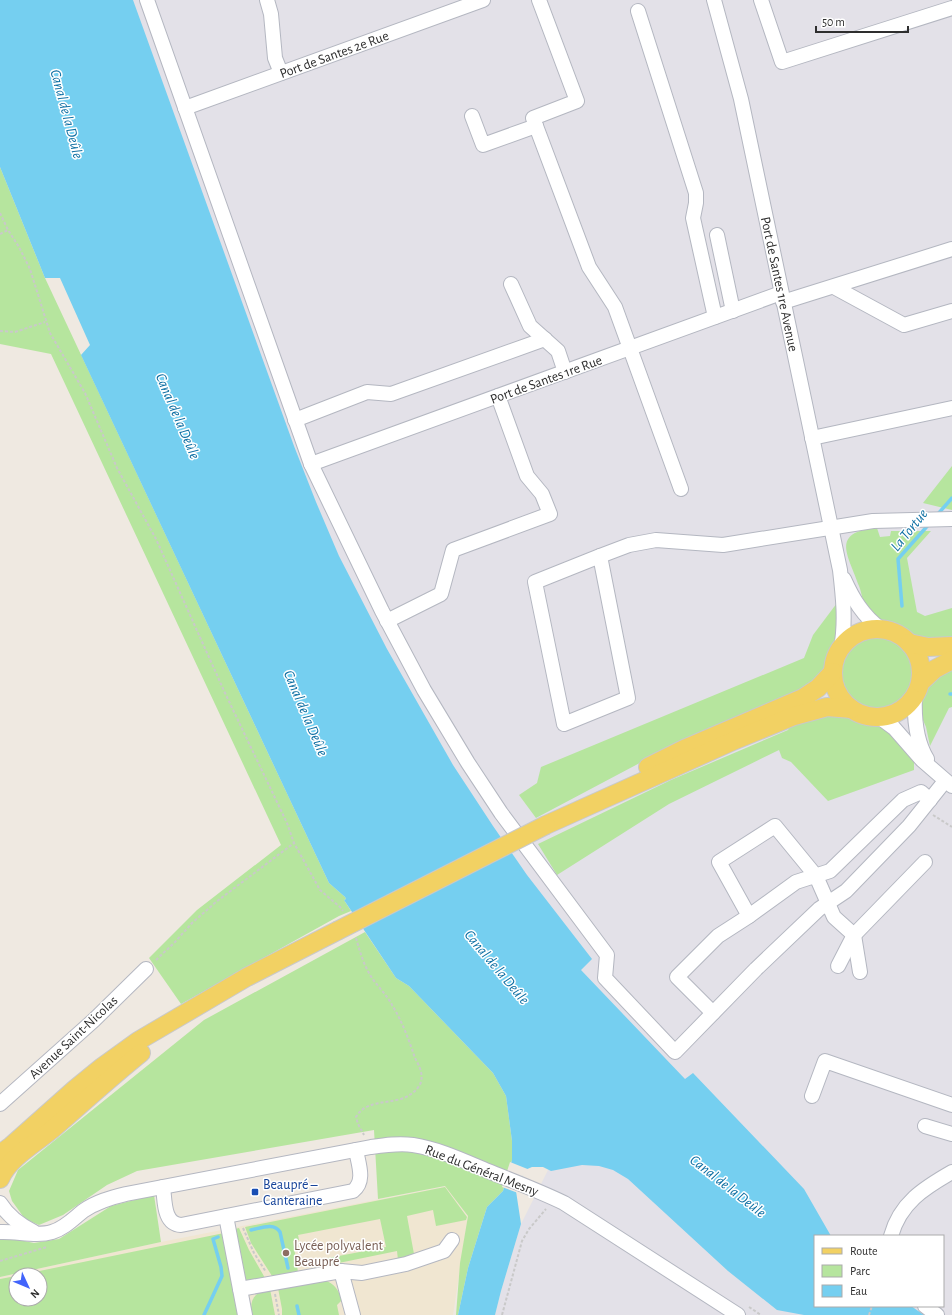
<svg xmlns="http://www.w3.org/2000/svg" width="952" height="1315" font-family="'Alegreya Sans',sans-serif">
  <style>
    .industrial { fill: #e3e1e8; fill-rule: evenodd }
    .education { fill: #f0e6d1; fill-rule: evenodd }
    .green { fill: #b6e59e }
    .water { fill: #75cff0 }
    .pier { fill: #efe9e1 }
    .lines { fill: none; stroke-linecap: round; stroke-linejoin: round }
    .stream { stroke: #75cff0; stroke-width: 3.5 }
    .minor-casing { stroke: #b4b7c1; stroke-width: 16 }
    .major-casing { stroke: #c9c9c9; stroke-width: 20 }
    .path { stroke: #c9c9c9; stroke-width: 2; stroke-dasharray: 3 2; stroke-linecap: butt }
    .minor { stroke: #fff; stroke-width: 14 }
    .major { stroke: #f2d163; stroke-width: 18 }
    .major-bridge-casing { stroke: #c9c9c9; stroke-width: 20; stroke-linecap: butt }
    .major-bridge { stroke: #f2d163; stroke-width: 18 }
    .transit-dot { fill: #1a4fb4; stroke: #fff; stroke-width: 1.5 }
    .education-dot { fill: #8d6e63; stroke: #fff; stroke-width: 1.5 }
    .labels { text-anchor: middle; stroke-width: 3; stroke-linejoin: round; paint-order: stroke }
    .street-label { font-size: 14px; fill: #2e2e2e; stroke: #fff }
    .transit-label { font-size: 14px; fill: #164399; stroke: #fff; text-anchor: start }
    .education-label { font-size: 14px; fill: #785e54; stroke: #fff; text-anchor: start }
    .water-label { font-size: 15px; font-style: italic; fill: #0d6fa3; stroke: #fff }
  </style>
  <rect width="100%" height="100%" fill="#efe9e1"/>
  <path class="industrial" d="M100,0h852v1315h-457l6,-24 20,-67 48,-96 -79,-298 -183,-297zM815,1236h128v70h-128z"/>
  <path class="education" d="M446,1186l22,30 -15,99h-453v-38l161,-35zM16,1275h24v24h-24z"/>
  <g class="green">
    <polygon points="0,167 45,278 329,883 345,897 346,899 344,900 351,911 339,916 181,1004 149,958 197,910 281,845 51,354 0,344"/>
    <polygon points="952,466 952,510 923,503"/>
    <path d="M877,528l3,9 10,-1 1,-5h40l-24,27 10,54 8,4 27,-8v30c-8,1 -16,4 -24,3 -12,0 -22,-12 -33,-16 -8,-4 -17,-5 -24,-12 -9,-7 -8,-17 -12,-27 -10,-30 -30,-54 18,-58z"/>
    <polygon points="837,603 838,638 819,680 802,690 685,739 536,818 519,795 537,783 541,767 804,658 813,635"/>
    <circle cx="877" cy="673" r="36"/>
    <polygon points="952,668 952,707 949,708 930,746 926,727 920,713 922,695 932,682"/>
    <polygon points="834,712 848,715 865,724 888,729 914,760 914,770 828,801 791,762 782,758 779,750 669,804 557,875 538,844 671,780 788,730 791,725"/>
    <polygon points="365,932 396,978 409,986 493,1073 506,1096 512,1141 512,1160 503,1191 487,1207 468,1268 458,1315 456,1315 460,1263 468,1216 445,1186 378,1199 374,1130 137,1171 107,1185 63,1215 39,1225 25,1219 12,1201 9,1191 18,1170 204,1020"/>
    <polygon points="445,1187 467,1217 466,1220 436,1226 433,1210 407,1216 414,1254 412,1257 398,1260 397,1251 329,1265 328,1258 386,1247 380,1219 298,1235 299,1240 293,1241 298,1272 272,1276 251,1243 245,1227"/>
    <polygon points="154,1195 161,1242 0,1277 0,1239 5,1237 34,1243 59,1239 111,1206"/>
    <polygon points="239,1228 249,1250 265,1278 245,1281 235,1229"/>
    <polygon points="224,1233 242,1315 0,1315 0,1279 16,1276 16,1299 40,1299 40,1275 20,1275"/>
    <path d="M324,1280c11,4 14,9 18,20l-5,5 2,10h-57v-6l-4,-21z"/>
    <path d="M270,1289l5,26h-23c-3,-15 2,-23 18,-26z"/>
  </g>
  <polygon class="water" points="0,0 133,0 294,446 316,502 339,556 387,649 453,765 493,826 527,875 592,959 581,970 685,1079 693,1073 804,1189 831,1236 815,1236 815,1306 911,1306 924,1315 804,1315 777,1310 728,1271 628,1179 613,1170 599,1166 582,1165 551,1171 543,1167 532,1167 525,1170 516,1191 521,1224 501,1291 495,1315 458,1315 468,1268 487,1207 503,1191 512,1160 512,1141 506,1096 493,1073 409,986 396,978 344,900 346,899 345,897 329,883 81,355 90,345 60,278 45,278 0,167"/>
  <polygon class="pier" points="510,1162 530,1170 526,1172 519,1180 518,1193 502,1187"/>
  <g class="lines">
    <g class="stream">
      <polyline points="937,515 952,498"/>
      <polyline points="902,606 898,559 930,523"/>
      <polyline points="950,694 952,694"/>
      <path d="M251,1230c10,-2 23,-8 29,2l8,36"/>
      <polyline points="297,1306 299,1315"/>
      <polyline points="204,1315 222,1276 221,1267 213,1239 218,1237"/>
    </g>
    <g class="minor-casing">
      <g id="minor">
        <polyline points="147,0 311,464 382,611 424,690 468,763 501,813 607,955 605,978 675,1052 756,969 819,909 846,891 909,826 945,781"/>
        <polyline points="267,0 271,14 275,58 281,73"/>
        <polyline points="539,0 577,101 533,118 589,267 615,307 681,489"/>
        <path d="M714,0l27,99 99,471c3,26 6,52 1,78"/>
        <polyline points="761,0 782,62 952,8"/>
        <polyline points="638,11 696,193 696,203 693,218 715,317"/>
        <polyline points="185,108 483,0"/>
        <polyline points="472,116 483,145 536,126"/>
        <polyline points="717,235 733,311"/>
        <polyline points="511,284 530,326 558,351 565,372"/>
        <polyline points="834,287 904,325 952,311"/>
        <polyline points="783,302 952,249"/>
        <polyline points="295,420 367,392 391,394 545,339"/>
        <polyline points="812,438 952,408"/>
        <polyline points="311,464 781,293"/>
        <polygon points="600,556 628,698 564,724 535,582"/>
        <polyline points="600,556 629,545 656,540 723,545 873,521 952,519"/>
        <path d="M844,579c9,20 19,37 37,50"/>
        <polyline points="387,621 441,594 453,550 550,514 542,494 527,476 498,396"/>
        <path d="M915,696c-1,21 1,45 12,63"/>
        <polyline points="879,717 894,728 922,760 952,786"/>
        <polyline points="838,966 854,935 925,862"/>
        <polyline points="860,972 854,935 834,917 816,876 775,826 719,862 749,916 796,882 830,871 903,800 921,792 930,800"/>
        <polyline points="713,1013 677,977 718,936 749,916"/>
        <polyline points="812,1096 825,1061 952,1105"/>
        <polyline points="0,1104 94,1020 146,969"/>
        <polyline points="925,1126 952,1134"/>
        <path d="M163,1187c2,13 0,37 18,38l172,-34c13,-10 5,-28 3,-41"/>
        <path d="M0,1203c8,13 20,22 34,29"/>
        <polyline points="226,1216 245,1315"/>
        <path d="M0,1232c17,-1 36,5 52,0 13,-4 21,-13 31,-21 13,-9 27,-13 43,-17l245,-47c14,-2 28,-4 42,-2 26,4 51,16 75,26 25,10 51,20 76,32l174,112"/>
        <path d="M891,1236c9,-33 33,-48 61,-64"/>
        <polyline points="341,1271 353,1315"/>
        <polyline points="240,1289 341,1271 362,1273 406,1264 444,1251 452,1240"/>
        <polyline points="925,1306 937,1315"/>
      </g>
    </g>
    <g class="major-casing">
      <g id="major">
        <circle cx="877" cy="673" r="44"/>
        <polyline points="909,643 928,647 952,646"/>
        <polyline points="920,683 935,669 952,660"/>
        <polyline points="648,767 684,749 803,698 818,688 833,672"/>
        <polyline points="546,825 733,741 794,716 827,707 852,709"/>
        <polyline points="0,1154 11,1146 75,1089 102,1067 138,1041 247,977 337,931"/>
        <path d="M0,1179c9,-22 38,-37 55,-52 29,-25 56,-50 86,-74"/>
      </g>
    </g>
    <g class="path">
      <polyline points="0,213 8,230 19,247 30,269 50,333 85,393 117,468 156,539 225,693 287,823 294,843 320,890 340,907 343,911"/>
      <polyline points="0,234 8,230"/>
      <polyline points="0,331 15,332 45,322"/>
      <polyline points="933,815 952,827"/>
      <path d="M356,938c4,14 8,28 16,40 6,9 15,17 20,27 10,16 17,35 23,53 2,4 5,9 6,14 1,5 1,10 -2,14 -16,24 -50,8 -63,31l2,7 6,11"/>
      <polyline points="156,960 175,942 192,923 216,902 294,843"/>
      <polyline points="243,1228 254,1253 266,1272"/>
      <polyline points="0,1261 47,1247"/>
      <polyline points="275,1294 279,1315"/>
      <polyline points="749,1307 761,1315"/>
      <polyline points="502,1315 522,1241 529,1229 546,1209"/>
      <polyline points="869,1315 872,1306"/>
    </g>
    <use href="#minor" class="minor"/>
    <use href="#major" class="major"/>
    <g class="major-bridge-casing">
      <polyline id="major-bridge" points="337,931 546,825"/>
    </g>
    <use href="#major-bridge" class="major-bridge"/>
  </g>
  <rect class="transit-dot" x="251" y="1188" width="8" height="8" rx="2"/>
  <circle class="education-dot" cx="286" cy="1253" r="4"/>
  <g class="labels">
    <g class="street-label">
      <text transform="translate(334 54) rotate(-20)" y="5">Port de Santes 2e Rue</text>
      <text transform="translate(780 284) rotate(78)" y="5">Port de Santes 1re Avenue</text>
      <text transform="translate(546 379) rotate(-20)" y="5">Port de Santes 1re Rue</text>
      <text transform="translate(73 1037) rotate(-43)" y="5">Avenue Saint-Nicolas</text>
      <text transform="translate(482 1170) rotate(21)" y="5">Rue du Général Mesny</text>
    </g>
    <g class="transit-label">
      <text x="263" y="1189">Beaupré –<tspan x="263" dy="16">Canteraine</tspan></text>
    </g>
    <g class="education-label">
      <text x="294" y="1250">Lycée polyvalent<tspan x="294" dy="16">Beaupré</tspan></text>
    </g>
    <g class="water-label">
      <text transform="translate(67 114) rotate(75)" y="5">Canal de la Deûle</text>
      <text transform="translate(178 416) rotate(67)" y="5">Canal de la Deûle</text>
      <text transform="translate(909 530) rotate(-51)" y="5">La Tortue</text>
      <text transform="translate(306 713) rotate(67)" y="5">Canal de la Deûle</text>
      <text transform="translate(497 967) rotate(50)" y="5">Canal de la Deûle</text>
      <text transform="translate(728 1186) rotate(38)" y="5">Canal de la Deûle</text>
    </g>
  </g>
  <rect x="814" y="1235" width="130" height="72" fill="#ffffff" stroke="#ababab"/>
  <rect x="822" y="1248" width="20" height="6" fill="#f2d163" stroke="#ababab"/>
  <text x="850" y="1255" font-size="12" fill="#2e2e2e">Route</text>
  <rect x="822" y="1265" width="20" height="12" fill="#b6e59e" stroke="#ababab"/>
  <text x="850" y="1275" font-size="12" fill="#2e2e2e">Parc</text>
  <rect x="822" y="1285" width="20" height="12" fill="#75cff0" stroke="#ababab"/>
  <text x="850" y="1295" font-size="12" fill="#2e2e2e">Eau</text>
  <g transform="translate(28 1287) rotate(134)"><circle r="19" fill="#ffffff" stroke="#ababab"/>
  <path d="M0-3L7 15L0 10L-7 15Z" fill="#4264fb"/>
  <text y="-6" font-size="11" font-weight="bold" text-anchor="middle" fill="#2e2e2e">N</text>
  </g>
  <path d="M816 26v6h92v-6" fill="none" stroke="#2e2e2e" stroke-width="2"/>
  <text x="822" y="26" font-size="12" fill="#2e2e2e" stroke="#ffffff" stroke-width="3" paint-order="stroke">50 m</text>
</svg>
